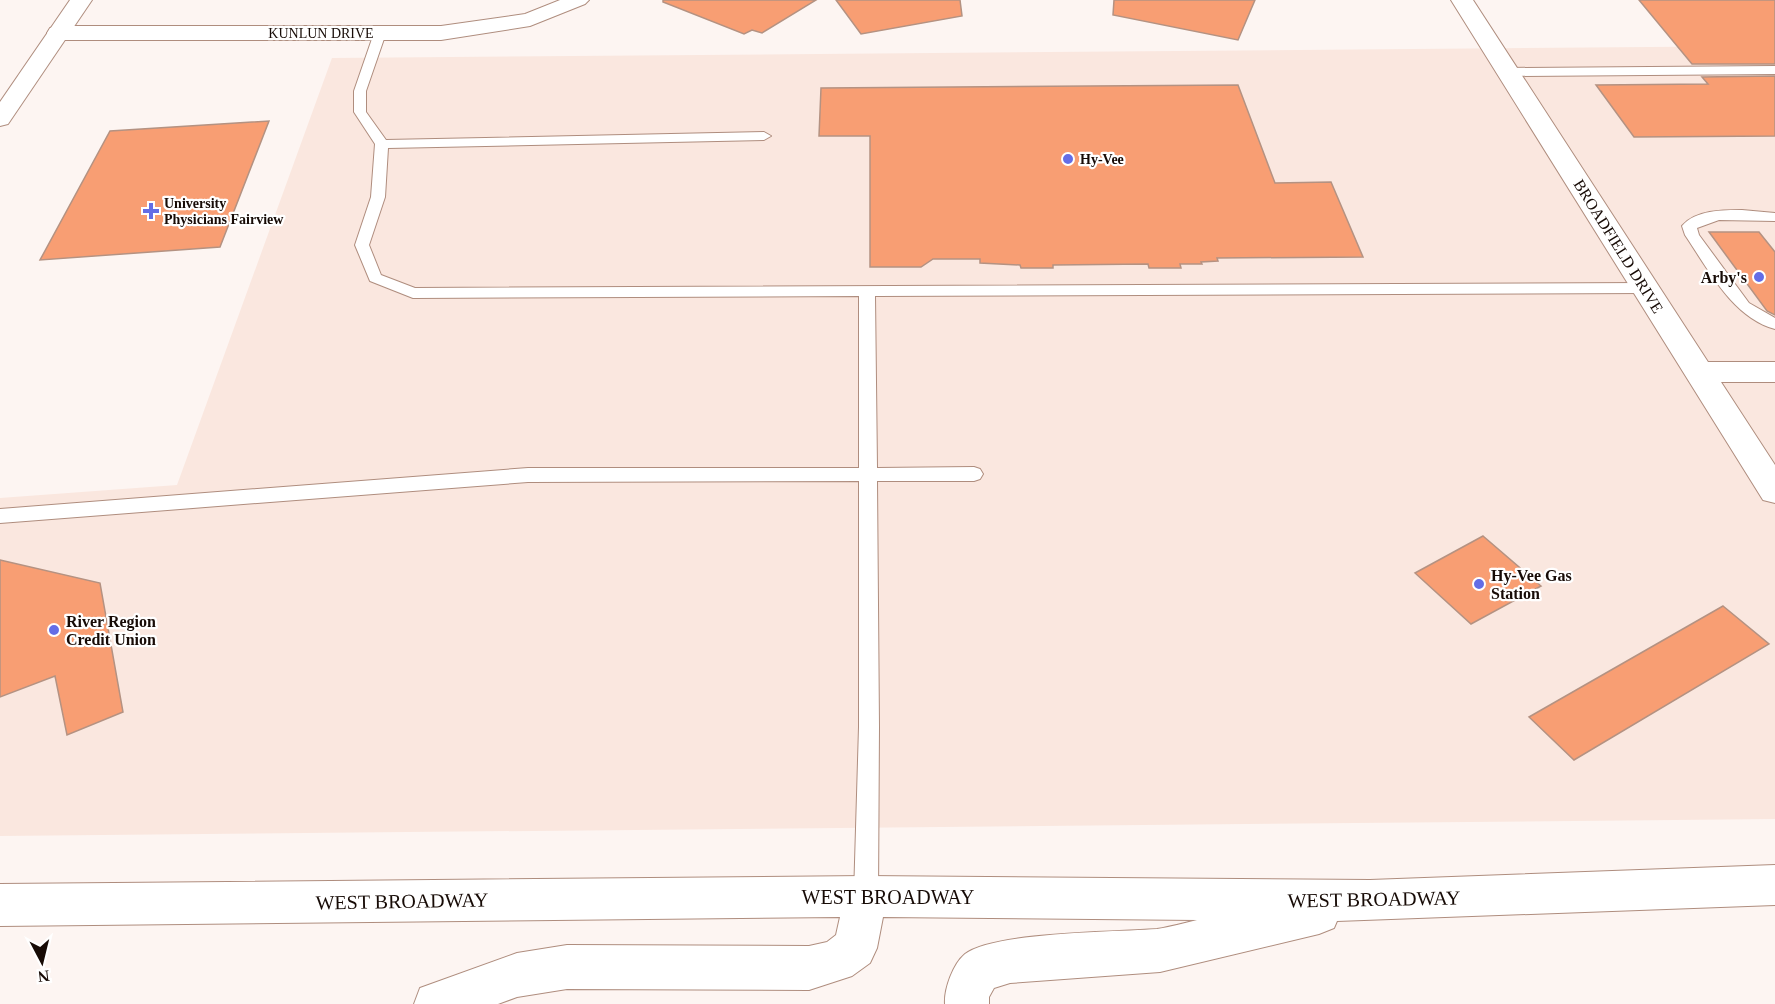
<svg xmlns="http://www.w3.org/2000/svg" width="1775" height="1004" font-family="'Times New Roman',serif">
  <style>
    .built { fill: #fae7df }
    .building { fill: #f89e73; stroke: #b49282; stroke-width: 1.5 }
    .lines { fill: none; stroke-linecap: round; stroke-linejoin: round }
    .service-casing { stroke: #af8d7e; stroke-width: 2 }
    .minor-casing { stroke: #af8d7e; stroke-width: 2 }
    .tertiary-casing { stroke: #af8d7e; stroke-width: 2 }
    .secondary-casing { stroke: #af8d7e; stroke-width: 2 }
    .service { fill: #fff; fill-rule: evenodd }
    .minor { fill: #fff; fill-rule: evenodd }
    .tertiary { fill: #fff; fill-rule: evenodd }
    .secondary { fill: #fff; fill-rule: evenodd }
    .poi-dot { fill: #646de6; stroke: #fff; stroke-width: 2 }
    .labels { text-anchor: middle; stroke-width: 4.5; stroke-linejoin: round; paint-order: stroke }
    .far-street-label { font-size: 14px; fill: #170b06; stroke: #fff }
    .far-poi-label { font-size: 14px; font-weight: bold; fill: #170b06; stroke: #fff; text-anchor: start }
    .street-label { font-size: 16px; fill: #170b06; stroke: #fff }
    .poi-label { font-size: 16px; font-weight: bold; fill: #170b06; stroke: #fff; text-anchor: start }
    .near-street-label { font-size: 20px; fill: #170b06; stroke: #fff }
  </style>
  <rect width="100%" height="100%" fill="#fdf5f2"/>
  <polygon class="built" points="1775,46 1775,819 0,836 0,498 177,485 332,58"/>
  <g class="building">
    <polygon points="663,0 816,0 762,33 752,30 744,34 663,2"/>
    <polygon points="836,0 960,0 962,16 861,34"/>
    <polygon points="1114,0 1255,0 1238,40 1113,15"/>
    <polygon points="1639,0 1775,0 1775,64 1692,64"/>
    <polygon points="1775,76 1775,136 1634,137 1596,85 1708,84 1702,77"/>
    <polygon points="1238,85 1275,183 1331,182 1363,257 1217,258 1218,261 1201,262 1202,264 1180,264 1181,268 1149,268 1148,264 1053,265 1053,268 1021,268 1020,265 980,263 980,259 933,259 921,267 870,267 870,136 819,136 821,88"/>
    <polygon points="269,121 220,247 40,260 110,131"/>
    <polygon points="1709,232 1759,232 1775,252 1775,315 1767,311"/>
    <polygon points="1483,536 1541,586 1471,624 1415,573"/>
    <polygon points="0,560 100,583 123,712 67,735 55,676 0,697"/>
    <polygon points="1723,606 1769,644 1574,760 1529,717"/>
  </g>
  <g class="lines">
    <g class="service-casing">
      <g id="service">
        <polygon points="380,29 386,33 366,91 366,112 386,140 764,132 771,136 764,140 388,148 385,197 369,245 381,275 415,288 1645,283 1653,288 1645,293 875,296 877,468 974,467 980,469 983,474 980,479 974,481 877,481 879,727 878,896 874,904 866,907 858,904 854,896 859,727 859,481 528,482 0,523 0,509 528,468 859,468 859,296 413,298 370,281 355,245 371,197 375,144 354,112 354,91 374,33"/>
        <polygon points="1775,66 1775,74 1508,76 1502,72 1508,68"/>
        <path d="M1742,210l33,3v8l-56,-1 -22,8 2,7 50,68 26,15v11c-42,-11 -67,-60 -90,-94l-3,-9c13,-16 41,-16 60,-16z"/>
      </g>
    </g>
    <g class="minor-casing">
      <g id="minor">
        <polygon points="560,0 589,0 585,4 530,26 441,40 58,40 50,38 47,33 50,28 58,26 441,26 525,14"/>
        <polygon points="1451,0 1473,0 1708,362 1775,362 1775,382 1721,382 1775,465 1775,503 1763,500"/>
      </g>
    </g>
    <g class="tertiary-casing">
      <polygon id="tertiary" points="70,0 92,0 8,124 0,126 0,102"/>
    </g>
    <g class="secondary-casing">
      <path id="secondary" d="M1775,865v40l-438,16 -3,7 -15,6 -159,38 -150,11 -16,5 -5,9v7h-44c-1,-15 8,-40 20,-50 29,-22 151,-22 192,-25 13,-2 27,-6 40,-9l-314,-3 -6,31 -7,15 -18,13 -43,14 -242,-1 -50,8 -19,7h-84l6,-16 97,-35 50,-8 242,1 18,-4 9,-7 4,-18 -840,9v-42l866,-8 504,4z"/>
    </g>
    <use href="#service" class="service"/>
    <use href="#minor" class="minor"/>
    <use href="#tertiary" class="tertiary"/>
    <use href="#secondary" class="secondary"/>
  </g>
  <g class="poi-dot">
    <circle cx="1068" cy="159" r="6"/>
    <path d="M148 202h6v6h6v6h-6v6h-6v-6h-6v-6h6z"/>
    <circle cx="1759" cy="277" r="6"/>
    <circle cx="1479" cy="584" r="6"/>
    <circle cx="54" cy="630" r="6"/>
  </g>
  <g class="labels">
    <g class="far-street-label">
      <text x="321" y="38">KUNLUN DRIVE</text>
    </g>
    <g class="far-poi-label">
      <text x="1080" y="164">Hy-Vee</text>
      <text x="164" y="208">University<tspan x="164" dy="16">Physicians Fairview</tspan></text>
    </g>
    <g class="street-label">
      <text transform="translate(1619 246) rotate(58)" y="6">BROADFIELD DRIVE</text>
    </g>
    <g class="poi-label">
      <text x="1747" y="283" text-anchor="end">Arby's</text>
      <text x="1491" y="581">Hy-Vee Gas<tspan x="1491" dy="18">Station</tspan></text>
      <text x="66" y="627">River Region<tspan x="66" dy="18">Credit Union</tspan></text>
    </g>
    <g class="near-street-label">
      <text x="888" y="904">WEST BROADWAY</text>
      <text transform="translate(1374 899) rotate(-1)" y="7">WEST BROADWAY</text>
      <text transform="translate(402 901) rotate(-1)" y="7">WEST BROADWAY</text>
    </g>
  </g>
  <g transform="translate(42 962) rotate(173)" stroke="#ffffff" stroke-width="4.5" paint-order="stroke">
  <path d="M0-4.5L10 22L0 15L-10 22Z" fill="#170b06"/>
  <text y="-9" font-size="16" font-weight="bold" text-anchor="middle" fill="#170b06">N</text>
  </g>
</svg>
